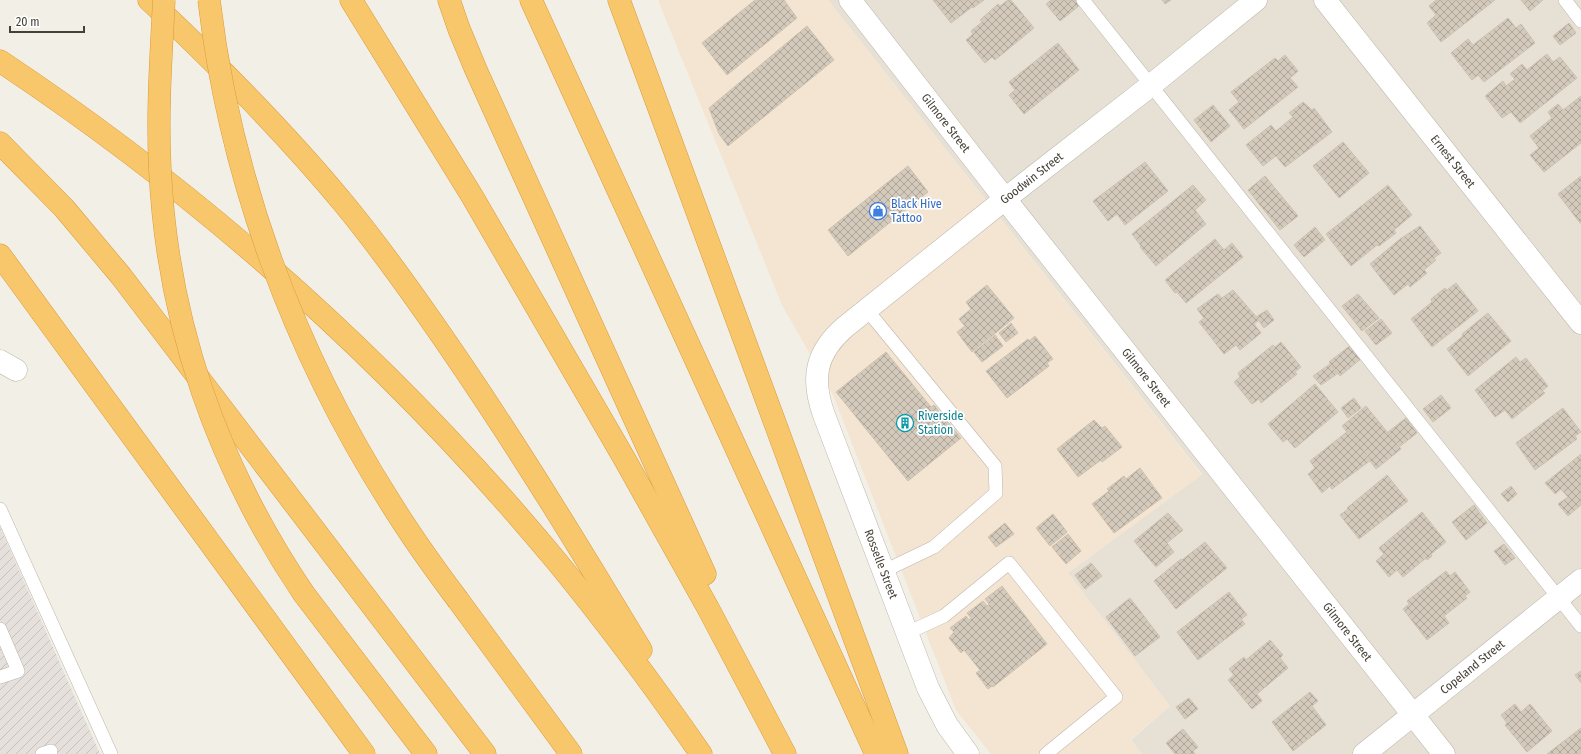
<svg xmlns="http://www.w3.org/2000/svg" width="1581" height="754" font-family="'Fira Sans Condensed',sans-serif">
  <style>
    .residential { fill: #e6e0d5 }
    .commercial { fill: #f4e5d2 }
    .industrial { fill: url(#industrial-furrows) }
    .building { fill: url(#building-cross-hatch); stroke: #cec2b0 }
    .lines { fill: none; stroke-linecap: round; stroke-linejoin: round }
    .service-casing { stroke: #beb6a9; stroke-width: 14 }
    .minor-casing { stroke: #beb6a9; stroke-width: 23 }
    .motorway-casing { stroke: #d89b3b; stroke-width: 23 }
    .service { stroke: #fff; stroke-width: 13 }
    .minor { stroke: #fff; stroke-width: 22 }
    .motorway { stroke: #f9c76b; stroke-width: 22 }
    .motorway-bridge-casing { stroke: #d89b3b; stroke-width: 23; stroke-linecap: butt }
    .motorway-bridge { stroke: #f9c76b; stroke-width: 22 }
    .labels { text-anchor: middle; stroke-width: 3.5; stroke-linejoin: round; paint-order: stroke }
    .street-label { font-size: 12px; fill: #453f36; stroke: #fff }
    .shop-label { font-size: 12px; fill: #366cbe; stroke: #fff; text-anchor: start }
    .culture-label { font-size: 12px; fill: #0d838f; stroke: #fff; text-anchor: start }
  </style>
  <defs>
    <pattern id="industrial-furrows" width="10" height="10" patternUnits="userSpaceOnUse"><rect width="10" height="10" fill="#e5e0db"/><path d="M-1 1l2-2M0 10L10 0M9 11l2-2" fill="none" stroke="#c6c1bd"/></pattern>
    <pattern id="building-cross-hatch" width="8" height="8" patternUnits="userSpaceOnUse"><rect width="8" height="8" fill="#d4cabc"/><path d="M0 0l8 8M0 8l8-8" fill="none" stroke="#aea59a"/></pattern>
  </defs>
  <rect width="100%" height="100%" fill="#f2efe6"/>
  <polygon class="residential" points="828,0 1581,0 1581,754 1142,754 1131,740 1170,706 1068,573 1202,474"/>
  <polygon class="commercial" points="658,0 828,0 1202,475 1068,573 1170,706 1131,739 1142,754 991,754 956,710 833,395 782,305"/>
  <polygon class="industrial" points="0,527 100,754 0,754"/>
  <g class="building">
    <polygon points="755,0 784,0 797,18 727,75 702,43"/>
    <polygon points="933,0 984,0 973,8 972,7 951,23"/>
    <polygon points="1008,0 1011,0 1034,28 995,60 992,57 985,63 966,40 973,34 971,31 982,22 980,20 998,4 1000,6"/>
    <polygon points="1051,0 1076,0 1080,5 1060,21 1046,4"/>
    <polygon points="1162,0 1171,0 1165,4"/>
    <polygon points="1436,0 1495,0 1441,42 1427,23 1436,15 1429,6"/>
    <polygon points="1521,0 1543,0 1530,11"/>
    <polygon points="1508,18 1516,28 1521,24 1535,43 1484,82 1478,75 1472,80 1451,53 1468,39 1473,45"/>
    <polygon points="1569,23 1576,33 1560,45 1553,36"/>
    <polygon points="807,26 834,60 728,146 719,134 709,108"/>
    <polygon points="1058,43 1079,70 1024,114 1009,95 1015,90 1009,82"/>
    <polygon points="1547,54 1553,62 1560,57 1577,78 1520,123 1511,112 1502,118 1485,96 1503,81 1506,86 1515,79 1510,74 1522,64 1527,70"/>
    <polygon points="1285,55 1298,71 1290,78 1298,87 1244,129 1229,110 1239,102 1231,92 1275,58 1278,61"/>
    <polygon points="1581,96 1581,143 1544,172 1530,155 1539,148 1530,136 1552,118 1548,112 1558,104 1563,110"/>
    <polygon points="1303,102 1312,110 1314,108 1332,132 1285,167 1276,156 1263,166 1246,145 1271,125 1276,131 1293,117 1289,113"/>
    <polygon points="1213,105 1230,126 1211,142 1194,120"/>
    <polygon points="1343,142 1369,173 1339,198 1313,166"/>
    <polygon points="1145,162 1168,191 1125,225 1117,214 1108,221 1093,201"/>
    <polygon points="908,166 928,192 848,256 828,230"/>
    <polygon points="1265,176 1298,216 1280,230 1248,190"/>
    <polygon points="1581,176 1581,223 1580,223 1558,194"/>
    <polygon points="1193,185 1206,200 1195,210 1206,224 1156,266 1140,247 1141,246 1132,234"/>
    <polygon points="1388,185 1412,215 1394,230 1396,233 1379,246 1377,245 1351,266 1326,234"/>
    <polygon points="1420,226 1441,253 1434,258 1436,260 1424,270 1427,273 1410,287 1408,284 1394,295 1370,264 1400,239"/>
    <polygon points="1315,227 1325,240 1304,257 1294,245"/>
    <polygon points="1215,239 1224,250 1232,243 1243,257 1186,303 1177,292 1175,293 1165,280"/>
    <polygon points="1456,283 1478,311 1432,347 1411,319 1432,302 1431,299 1445,288 1447,290"/>
    <polygon points="987,285 1014,318 972,352 957,332 965,326 959,319 971,309 966,302"/>
    <polygon points="1233,290 1259,320 1254,324 1261,333 1240,350 1236,345 1224,354 1199,322 1204,318 1197,309 1218,294 1222,298"/>
    <polygon points="1358,294 1379,318 1362,331 1342,306"/>
    <polygon points="1267,310 1274,320 1264,328 1256,317"/>
    <polygon points="1488,313 1511,341 1468,376 1447,349 1463,336 1462,334"/>
    <polygon points="1381,319 1392,333 1376,345 1365,331"/>
    <polygon points="1011,323 1018,333 1006,342 999,333"/>
    <polygon points="995,335 1003,346 982,362 974,352"/>
    <polygon points="1035,336 1053,359 1047,363 1049,366 1007,398 986,371 1028,339 1029,341"/>
    <polygon points="1281,342 1301,367 1295,372 1297,374 1261,403 1259,399 1252,404 1234,382 1240,377 1238,373 1273,345 1275,347"/>
    <polygon points="1351,345 1362,358 1340,376 1329,362"/>
    <polygon points="886,352 931,407 934,405 961,438 908,481 836,392"/>
    <polygon points="1516,357 1520,362 1526,358 1548,386 1542,391 1545,393 1512,419 1505,410 1495,417 1475,390"/>
    <polygon points="1330,364 1337,374 1321,385 1313,376"/>
    <polygon points="1315,384 1338,412 1295,448 1287,439 1283,442 1268,424"/>
    <polygon points="1441,395 1451,408 1433,422 1423,409"/>
    <polygon points="1354,398 1361,408 1348,418 1341,408"/>
    <polygon points="1366,406 1401,449 1376,469 1348,431 1347,432 1342,426"/>
    <polygon points="1563,408 1581,432 1575,436 1577,439 1535,470 1516,443"/>
    <polygon points="1406,418 1417,433 1399,447 1388,432"/>
    <polygon points="1094,420 1102,428 1105,426 1122,447 1102,462 1101,460 1078,477 1057,449"/>
    <polygon points="1348,431 1371,460 1332,489 1330,486 1322,493 1308,474 1315,468 1310,461"/>
    <polygon points="1581,454 1581,505 1568,516 1558,504 1568,497 1561,489 1555,494 1545,483"/>
    <polygon points="1140,468 1162,498 1114,533 1092,504 1109,491 1107,489 1124,476 1126,479"/>
    <polygon points="1387,475 1408,501 1359,539 1340,515 1348,509 1347,508"/>
    <polygon points="1511,486 1517,494 1508,502 1501,494"/>
    <polygon points="1474,505 1487,523 1466,540 1452,522"/>
    <polygon points="1422,512 1446,542 1431,554 1432,556 1427,560 1426,558 1403,577 1397,570 1389,577 1376,561 1384,554 1379,548"/>
    <polygon points="1168,513 1183,530 1167,543 1174,552 1156,567 1134,541"/>
    <polygon points="1053,514 1067,532 1050,546 1036,528"/>
    <polygon points="1005,523 1014,534 996,547 988,537"/>
    <polygon points="1068,534 1081,551 1066,564 1052,547"/>
    <polygon points="1205,542 1227,568 1176,609 1154,581 1181,559 1182,560"/>
    <polygon points="1504,544 1515,558 1505,565 1494,551"/>
    <polygon points="1091,563 1102,576 1085,589 1075,575"/>
    <polygon points="1446,571 1450,576 1455,572 1470,592 1465,596 1467,598 1444,616 1449,623 1427,640 1403,609 1409,604 1407,601"/>
    <polygon points="1002,586 1047,644 993,687 992,686 988,689 976,673 980,670 964,650 961,653 949,638 954,632 950,628 966,616 969,620 971,618 967,613 983,601 987,606 989,604 985,599"/>
    <polygon points="1229,592 1247,615 1241,619 1245,624 1198,660 1177,632"/>
    <polygon points="1130,598 1160,637 1135,656 1106,617"/>
    <polygon points="1270,640 1283,655 1280,658 1288,668 1257,694 1262,701 1252,709 1228,680 1234,675 1229,669 1244,657 1246,660"/>
    <polygon points="1581,671 1581,683 1575,675"/>
    <polygon points="1310,692 1318,701 1312,706 1326,725 1293,751 1272,722"/>
    <polygon points="1189,698 1198,709 1185,719 1176,707"/>
    <polygon points="1515,704 1521,712 1530,704 1552,731 1527,752 1505,725 1507,723 1501,715"/>
    <polygon points="1581,728 1581,754 1547,754"/>
    <polygon points="1183,729 1198,747 1193,751 1195,754 1175,754 1166,743"/>
  </g>
  <g class="lines">
    <g class="service-casing">
      <g id="service">
        <polyline points="1083,0 1581,626"/>
        <polyline points="1565,0 1581,21"/>
        <polyline points="867,310 995,466 996,493 934,547 884,571"/>
        <polyline points="0,509 111,754"/>
        <polyline points="0,629 18,671 0,677"/>
        <polyline points="907,633 944,616 1009,563 1116,697 1046,754"/>
        <polyline points="42,754 51,751"/>
      </g>
    </g>
    <g class="minor-casing">
      <g id="minor">
        <path id="s1" d="M850,0l155,199 439,555"/>
        <path id="s2" d="M1325,0l256,323"/>
        <polyline points="0,361 16,370"/>
        <path id="s3" d="M968,754l-21,-29 -19,-37 -104,-273c-13,-36 -9,-62 21,-88l160,-128 145,-113 106,-86"/>
        <path id="s4" d="M1364,754l217,-174"/>
      </g>
    </g>
    <g class="motorway-casing">
      <g id="motorway">
        <path d="M149,0c69,65 136,132 196,205 41,50 78,103 114,156 64,94 123,191 182,289"/>
        <polyline points="351,0 472,196 624,458 708,608 785,754"/>
        <polyline points="449,0 459,29 476,70 705,574"/>
        <polyline points="531,0 876,754"/>
        <polyline points="619,0 897,754"/>
        <path d="M0,61c209,139 398,309 558,502 50,61 98,126 143,191"/>
        <polyline points="0,143 64,208 121,276 485,754"/>
        <polyline points="0,255 364,754"/>
        <polyline points="304,594 426,754"/>
        <polyline points="458,600 571,754"/>
      </g>
    </g>
    <use href="#service" class="service"/>
    <use href="#minor" class="minor"/>
    <use href="#motorway" class="motorway"/>
    <g class="motorway-bridge-casing">
      <g id="motorway-bridge">
        <path d="M164,0c-3,56 -7,113 -4,169 7,154 58,298 144,425"/>
        <path d="M209,0c21,178 85,351 181,502 21,34 44,66 68,98"/>
      </g>
    </g>
    <use href="#motorway-bridge" class="motorway-bridge"/>
  </g>
  <defs>
    <g id="shop-ring" transform="scale(0.9)"><circle r="9.5" fill="#fff" stroke="#3f7fe0" stroke-width="1.5"/><path d="M-5-2.5h2.3a2.7 3.5 0 0 1 5.4 0H5L5.5 6h-11ZM-1.5-2.5h3a1.5 2.3 0 0 0-3 0Z" fill="#3f7fe0"/></g>
    <g id="building-ring" transform="scale(0.9)"><circle r="9.5" fill="#fff" stroke="#0f9aa8" stroke-width="1.5"/><path d="M-4-6H4V6H1V3H-1V6H-4ZM-2.5-4.3h1.7v1.8h-1.7ZM.8-4.3h1.7v1.8H.8ZM-2.5-1h1.7V.8h-1.7ZM.8-1h1.7V.8H.8Z" fill="#0f9aa8"/></g>
  </defs>
  <g fill-rule="evenodd">
    <use href="#shop-ring" x="878" y="211"/>
    <use href="#building-ring" x="905" y="423"/>
  </g>
  <g class="labels">
    <g class="street-label">
      <text dy="4" stroke="none"><textPath href="#s1" startOffset="156">Gilmore Street</textPath></text>
      <text dy="4" stroke="none"><textPath href="#s2" startOffset="206">Ernest Street</textPath></text>
      <text dy="4" stroke="none"><textPath href="#s3" startOffset="706">Goodwin Street</textPath></text>
      <text dy="4" stroke="none"><textPath href="#s1" startOffset="480">Gilmore Street</textPath></text>
      <text transform="translate(881 564) rotate(69)" y="4">Rosselle Street</text>
      <text dy="4" stroke="none"><textPath href="#s1" startOffset="804">Gilmore Street</textPath></text>
      <text dy="4" stroke="none"><textPath href="#s4" startOffset="139">Copeland Street</textPath></text>
    </g>
    <g class="shop-label">
      <text x="891" y="208">Black Hive<tspan x="891" dy="14">Tattoo</tspan></text>
    </g>
    <g class="culture-label">
      <text x="918" y="420">Riverside<tspan x="918" dy="14">Station</tspan></text>
    </g>
  </g>
  <path d="M10 26v6h74v-6" fill="none" stroke="#453f36" stroke-width="2"/>
  <text x="16" y="26" font-size="12" fill="#453f36" stroke="#ffffff" stroke-width="3" paint-order="stroke">20 m</text>
</svg>
